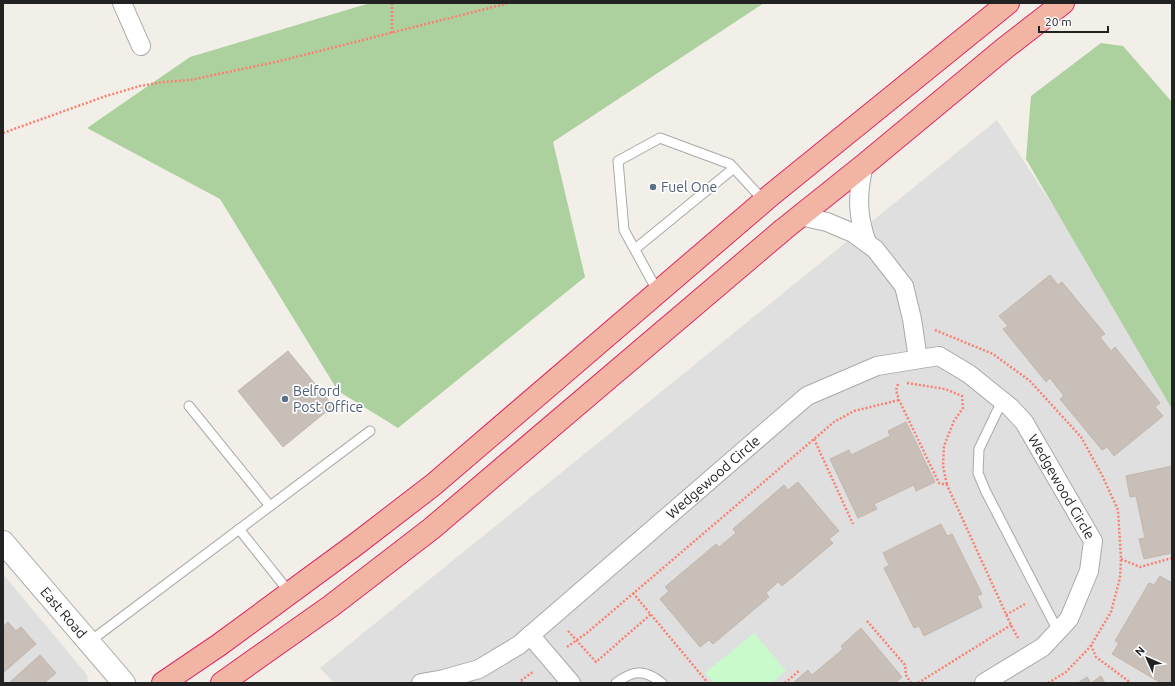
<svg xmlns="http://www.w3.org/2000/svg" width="1175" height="686" font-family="Ubuntu,sans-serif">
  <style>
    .residential { fill: #e0dfdf }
    .forest { fill: #add19e }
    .park { fill: #c8facc }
    .building { fill: #c7bfb8; stroke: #c4b6ab }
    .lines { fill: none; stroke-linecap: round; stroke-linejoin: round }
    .service-casing { stroke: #a9a9a9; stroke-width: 11 }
    .minor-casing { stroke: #a9a9a9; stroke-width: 20 }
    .tertiary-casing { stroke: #a9a9a9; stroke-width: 24 }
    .trunk-casing { stroke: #dc2a67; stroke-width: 24 }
    .path { stroke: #fa8072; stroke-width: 2.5; stroke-dasharray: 2 2; stroke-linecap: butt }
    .service { stroke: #fff; stroke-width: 9 }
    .minor { stroke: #fff; stroke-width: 18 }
    .tertiary { stroke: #fff; stroke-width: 22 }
    .trunk { stroke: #f2b4a3; stroke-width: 22 }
    .service-dot { fill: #5c6f8a; stroke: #fff; stroke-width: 1.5 }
    .labels { text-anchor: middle; stroke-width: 3.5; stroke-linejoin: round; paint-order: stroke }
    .service-label { font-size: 14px; fill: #4e5e75; stroke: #fff; text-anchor: start }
    .street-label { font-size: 14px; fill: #222; stroke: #fff }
  </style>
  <rect width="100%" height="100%" fill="#f2efe9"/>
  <g class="residential">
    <polygon points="997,120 1172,389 1172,683 334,683 320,668"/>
    <polygon points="3,574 87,675 88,683 3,683"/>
  </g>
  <g class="forest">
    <polygon points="370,3 764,3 553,142 585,277 398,428 338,391 220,199 87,128 190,57"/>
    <polygon points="1101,43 1123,46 1172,102 1172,409 1026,159 1031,96"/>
  </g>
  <polygon class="park" points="754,633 786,671 771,683 714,683 705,673"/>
  <g class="building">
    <polygon points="1050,275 1058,285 1062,282 1105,334 1100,337 1111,351 1115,347 1160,403 1155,407 1163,416 1114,456 1107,447 1102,450 1060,399 1064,396 1050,378 1046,382 1003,329 1008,326 999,316"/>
    <polygon points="288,351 333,406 283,447 238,391"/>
    <polygon points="906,422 935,482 916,491 914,485 874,504 877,509 858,518 830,459 849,450 851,455 890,436 888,431"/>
    <polygon points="1172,466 1172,553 1144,559 1139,539 1145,538 1136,496 1130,497 1126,476"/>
    <polygon points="798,482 839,531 829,539 833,543 782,586 778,582 766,593 769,597 713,644 709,640 700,647 660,599 669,591 665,587 716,544 719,547 736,533 733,529 784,485 788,490"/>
    <polygon points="941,524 947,536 952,534 982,594 977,596 982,607 924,636 919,626 914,628 884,568 889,565 883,553"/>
    <polygon points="1160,576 1172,583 1172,681 1171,683 1161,683 1112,654 1119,643 1115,641 1149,583 1154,585"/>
    <polygon points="8,622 16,631 21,627 36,644 3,673 3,627"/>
    <polygon points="861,628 902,677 895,683 793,683 808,670 812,675 843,649 841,646"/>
    <polygon points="40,655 56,673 44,683 9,683"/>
    <polygon points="1101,676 1105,683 1078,683 1087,677 1091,683"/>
  </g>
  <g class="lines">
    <g class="service-casing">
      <g id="service">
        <polyline points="635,249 734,168"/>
        <polyline points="658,292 624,230 618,161 660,138 730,164 764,201"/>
        <polyline points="1002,401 979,449 978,473 986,492 1058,631"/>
        <polyline points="189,406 270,506"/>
        <polyline points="239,529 290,593"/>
        <polyline points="89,642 370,431"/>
        <path d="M616,683c17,-13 28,-14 46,0"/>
      </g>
    </g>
    <g class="minor-casing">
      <g id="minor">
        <polyline points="122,3 141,46"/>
        <path d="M864,165c-7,29 -7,50 3,78"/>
        <polyline points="800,216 827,222 853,233 875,249 904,286 912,319 918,359"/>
        <polyline points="530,635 571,683"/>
        <path id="s1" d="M421,683l23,-4 35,-10 40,-24 288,-249 70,-30 62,-10 30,18 41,33 14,15 69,119 -4,30 -20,48 -26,28 -59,36"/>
      </g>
    </g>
    <g class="tertiary-casing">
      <g id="tertiary">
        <path id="s2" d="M3,542l121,141"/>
      </g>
    </g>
    <g class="trunk-casing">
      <g id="trunk">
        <polyline points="163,683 219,645 355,545 433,485 771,195 1008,3"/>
        <polyline points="222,683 331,606 431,529 784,229 864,165 1005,48 1063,3"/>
      </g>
    </g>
    <g class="path">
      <polyline points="392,3 392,33"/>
      <polyline points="3,133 106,96 140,86 163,82 190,80 280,61 509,3"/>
      <polyline points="935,330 993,354 1030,381 1081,437 1102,475 1118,510 1121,559 1120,578 1111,612 1090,647 1066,672 1048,683"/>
      <polyline points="907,383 945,389 962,396 963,408 954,421 944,446 943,466 947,485"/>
      <polyline points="898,384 896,390 899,400 939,483 947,485 1011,625 1018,638"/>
      <polyline points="814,439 853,524"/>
      <polyline points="1121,559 1140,567 1172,558"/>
      <polyline points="633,593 708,683"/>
      <polyline points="1006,615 1025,604"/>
      <polyline points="867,621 905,665 906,675 911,683"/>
      <polyline points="568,631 596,662 651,614"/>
      <polyline points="1091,645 1096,657 1131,683"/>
      <polyline points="567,647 588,632 834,422 854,411 899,400"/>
      <polyline points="522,683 520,681 533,672"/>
      <polyline points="785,683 800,670"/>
      <polyline points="918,683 1011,625"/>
    </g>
    <use href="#service" class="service"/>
    <use href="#minor" class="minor"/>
    <use href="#tertiary" class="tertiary"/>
    <use href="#trunk" class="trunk"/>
  </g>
  <g class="service-dot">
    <circle cx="653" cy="187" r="4"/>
    <circle cx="285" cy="399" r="4"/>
  </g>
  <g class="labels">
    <g class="service-label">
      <text x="661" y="192">Fuel One</text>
      <text x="293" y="396">Belford<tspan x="293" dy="16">Post Office</tspan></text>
    </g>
    <g class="street-label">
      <text dy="5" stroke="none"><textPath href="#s1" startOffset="363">Wedgewood Circle</textPath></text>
      <text dy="5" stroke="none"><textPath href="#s1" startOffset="809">Wedgewood Circle</textPath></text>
      <text dy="5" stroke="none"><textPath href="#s2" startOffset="93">East Road</textPath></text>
    </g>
  </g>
  <rect width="1175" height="686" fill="none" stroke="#222222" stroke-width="8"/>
  <g transform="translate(1147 658) rotate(315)" stroke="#ffffff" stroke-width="3" paint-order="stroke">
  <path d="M0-3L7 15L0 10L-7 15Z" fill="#222222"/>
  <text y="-6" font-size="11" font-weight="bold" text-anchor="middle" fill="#222222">N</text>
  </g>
  <path d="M1039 26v6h69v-6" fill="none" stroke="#222222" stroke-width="2"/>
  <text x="1045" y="26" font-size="12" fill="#222222" stroke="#ffffff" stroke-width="3" paint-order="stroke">20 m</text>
</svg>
